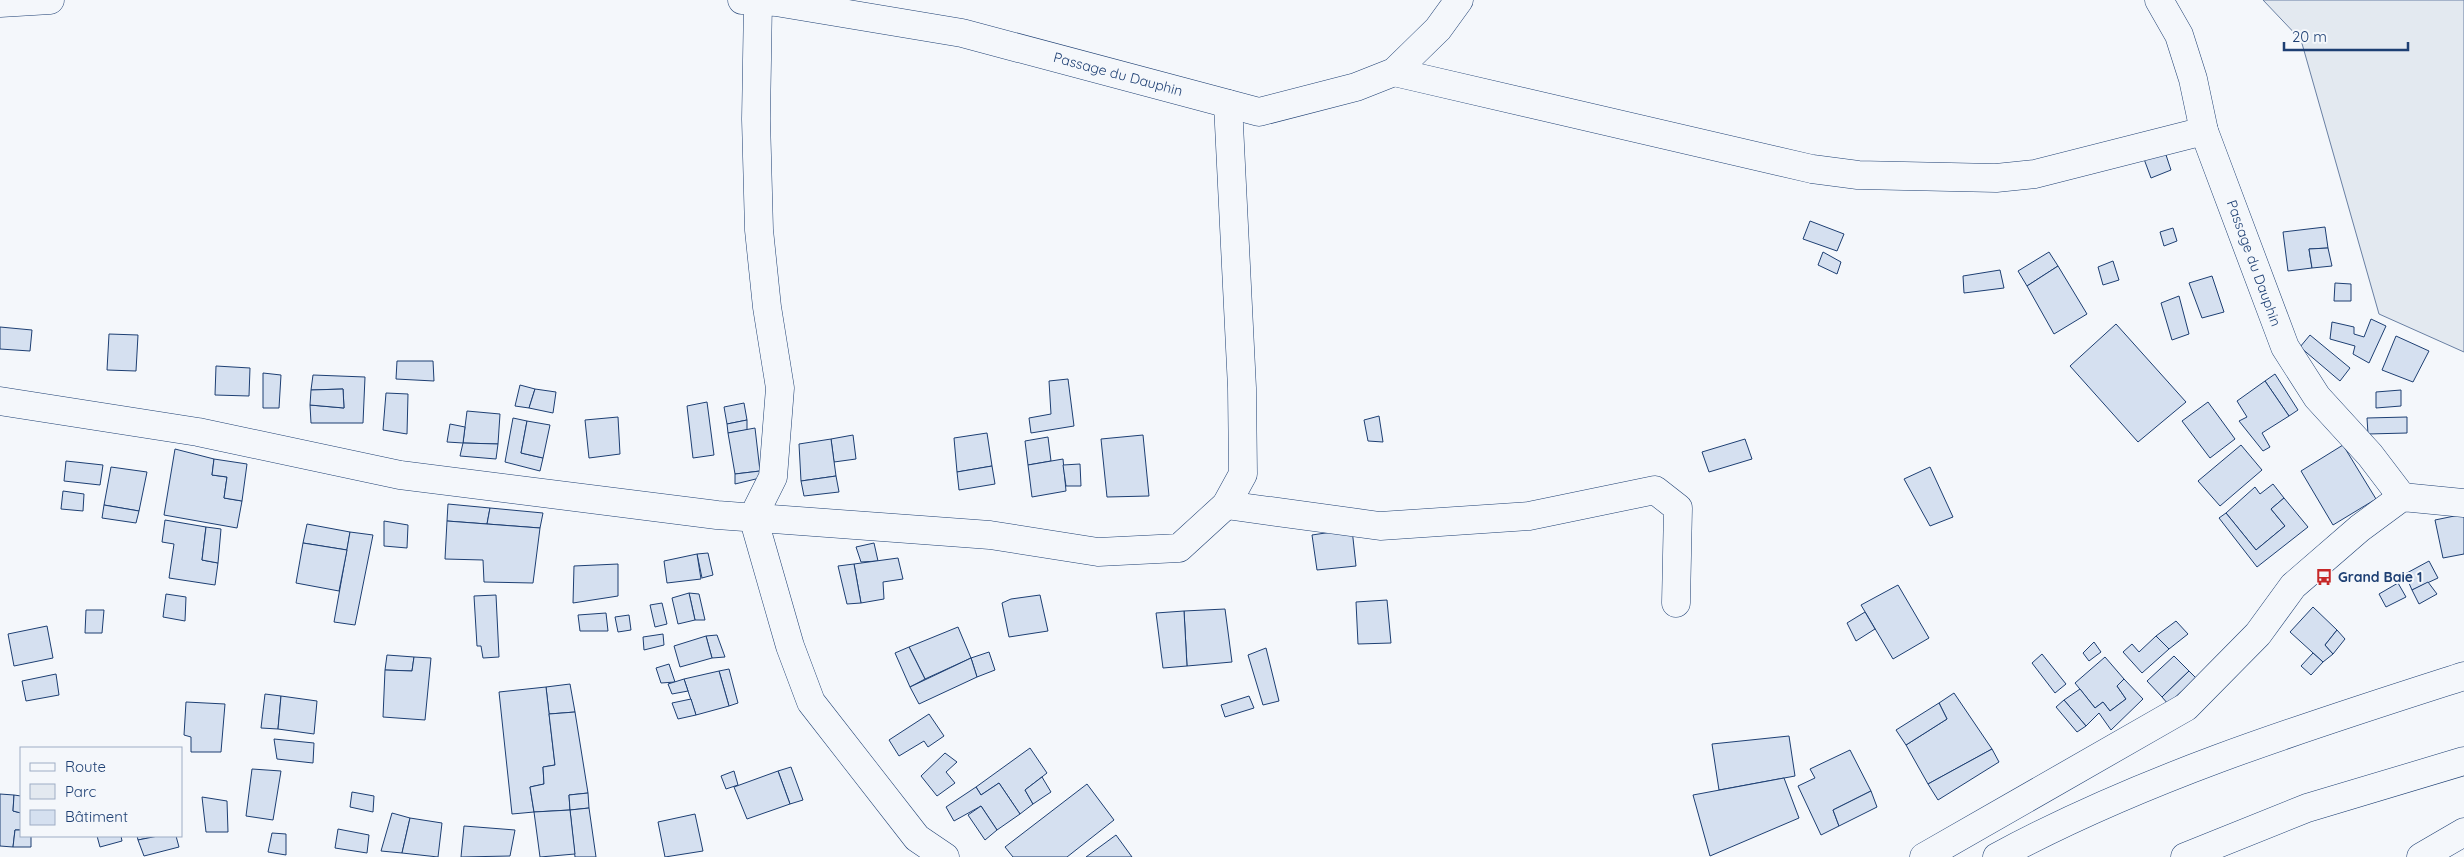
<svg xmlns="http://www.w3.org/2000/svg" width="2464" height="857" font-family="Quicksand,sans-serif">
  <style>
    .green { fill: #e3e9f0; stroke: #687fa3 }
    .building { fill: #d5e0f0; stroke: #1d3f73 }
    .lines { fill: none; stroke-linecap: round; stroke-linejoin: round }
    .minor-casing { stroke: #1d3f73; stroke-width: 29 }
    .trunk-casing { stroke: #1d3f73; stroke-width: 29 }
    .minor { stroke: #f4f7fb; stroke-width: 28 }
    .trunk { stroke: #f4f7fb; stroke-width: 28 }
    .labels { text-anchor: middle; stroke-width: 4; stroke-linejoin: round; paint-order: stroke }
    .street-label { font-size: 14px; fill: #1d3f73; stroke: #f4f7fb }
    .poi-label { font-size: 14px; font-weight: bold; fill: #1d3f73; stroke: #f4f7fb; text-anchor: start }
  </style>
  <rect width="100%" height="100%" fill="#f4f7fb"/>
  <polygon class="green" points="2263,0 2464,0 2464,352 2379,314 2301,40"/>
  <g class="building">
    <polygon points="2165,152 2171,170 2151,178 2144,159"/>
    <polygon points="1810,221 1844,234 1837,251 1803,239"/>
    <polygon points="2325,227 2328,248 2309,249 2312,268 2288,271 2283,232"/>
    <polygon points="2173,228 2177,241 2164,246 2160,232"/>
    <polygon points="2328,248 2332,266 2312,268 2309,249"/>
    <polygon points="1823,252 1841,262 1837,274 1818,265"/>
    <polygon points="2049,252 2058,266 2027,286 2018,271"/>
    <polygon points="2113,261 2119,280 2103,285 2098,267"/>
    <polygon points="2058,266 2087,314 2054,334 2027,286"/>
    <polygon points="2000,270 2004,288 1964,293 1963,276"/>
    <polygon points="2212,276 2224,312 2202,318 2189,283"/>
    <polygon points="2335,283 2351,284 2351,301 2334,301"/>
    <polygon points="2179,296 2189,334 2172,340 2161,303"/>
    <polygon points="2371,319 2386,326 2369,363 2353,354 2355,346 2330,339 2332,322 2354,327 2354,334 2364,337"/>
    <polygon points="2116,324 2186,402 2138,442 2070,366"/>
    <polygon points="0,327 32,330 30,351 0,349"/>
    <polygon points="109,334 138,335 136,371 107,370"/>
    <polygon points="2310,335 2350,368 2340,381 2300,347"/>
    <polygon points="2396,336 2429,351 2413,382 2382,370"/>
    <polygon points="397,361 433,361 434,381 396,379"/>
    <polygon points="216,366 250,368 249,396 215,395"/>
    <polygon points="263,373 281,375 279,408 263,408"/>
    <polygon points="2275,374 2298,410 2289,416 2265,381"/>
    <polygon points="313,375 365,377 363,423 311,423 310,405 344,408 343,389 311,390"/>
    <polygon points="1068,379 1074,426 1031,433 1029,418 1051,414 1049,381"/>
    <polygon points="2265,381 2289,416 2262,433 2270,447 2263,451 2239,421 2247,417 2237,401"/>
    <polygon points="520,385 535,389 529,408 515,406"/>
    <polygon points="343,389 344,408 310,405 311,390"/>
    <polygon points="535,389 556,392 553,413 529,408"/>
    <polygon points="2401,390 2401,406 2376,408 2376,392"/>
    <polygon points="386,393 408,394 407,434 383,430"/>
    <polygon points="707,402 714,455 693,458 687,406"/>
    <polygon points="2208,402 2235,439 2210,458 2182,421"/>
    <polygon points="744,403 747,420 727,424 724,407"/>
    <polygon points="467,411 500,414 498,444 463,443"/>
    <polygon points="1379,416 1383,442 1368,441 1364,420"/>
    <polygon points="618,417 620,454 589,458 585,420"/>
    <polygon points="2407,417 2407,433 2368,434 2367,418"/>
    <polygon points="513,418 527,421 521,453 543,458 540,471 505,462"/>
    <polygon points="747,420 747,430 728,433 727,424"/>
    <polygon points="527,421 550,425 543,458 521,453"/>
    <polygon points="450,424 465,427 463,443 447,442"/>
    <polygon points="755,428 760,471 735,474 728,433"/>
    <polygon points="987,433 992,466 957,472 954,438"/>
    <polygon points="853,435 856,459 834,462 831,439"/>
    <polygon points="1143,435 1149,496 1107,497 1101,439"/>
    <polygon points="1048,437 1051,461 1028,465 1025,441"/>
    <polygon points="831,439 836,476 801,481 799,444"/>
    <polygon points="1745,439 1752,459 1709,472 1702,452"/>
    <polygon points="463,443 498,444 496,459 460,456"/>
    <polygon points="2241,445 2262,470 2220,506 2198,481"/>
    <polygon points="2343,445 2376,499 2333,525 2301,471"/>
    <polygon points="175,449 214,459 212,475 227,477 224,498 242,501 237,528 164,515"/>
    <polygon points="214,459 247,464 242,501 224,498 227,477 212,475"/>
    <polygon points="1063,459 1066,491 1032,497 1028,465"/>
    <polygon points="66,461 103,465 100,485 64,481"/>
    <polygon points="1080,464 1081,486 1066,486 1063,465"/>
    <polygon points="992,466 995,484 959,490 957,472"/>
    <polygon points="111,467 147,472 139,511 104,505"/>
    <polygon points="1930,467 1953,517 1930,526 1904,479"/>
    <polygon points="760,471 760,478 735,484 735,474"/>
    <polygon points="836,476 839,492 804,496 801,481"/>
    <polygon points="2273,484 2284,498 2271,509 2285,526 2256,550 2226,513 2255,487 2260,494"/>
    <polygon points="63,491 84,494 83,511 61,509"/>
    <polygon points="2284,498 2308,527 2257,567 2219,518 2226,513 2256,550 2285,526 2271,509"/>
    <polygon points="448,504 490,508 487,524 447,521"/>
    <polygon points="104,505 139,511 136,523 102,518"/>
    <polygon points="490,508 543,513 540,528 487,524"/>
    <polygon points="2464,514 2464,554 2443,558 2435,520"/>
    <polygon points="165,520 206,527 202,560 218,563 215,585 169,578 174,544 162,542"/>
    <polygon points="384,521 408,525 407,548 384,546"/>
    <polygon points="447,521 540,528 533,583 484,582 483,560 445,559"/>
    <polygon points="307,524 350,532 347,550 303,543"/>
    <polygon points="206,527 221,529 218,563 202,560"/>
    <polygon points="1352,529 1356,566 1317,570 1312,535"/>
    <polygon points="350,532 373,535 355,625 334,622"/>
    <polygon points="303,543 347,550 339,591 296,583"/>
    <polygon points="874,543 878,561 861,562 856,547"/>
    <polygon points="708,553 713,575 702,578 697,554"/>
    <polygon points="697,554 701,579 667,583 664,561"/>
    <polygon points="898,558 903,579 883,582 884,599 861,603 854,564"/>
    <polygon points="2429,561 2438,578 2412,590 2405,574"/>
    <polygon points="618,564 618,596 573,603 574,566"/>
    <polygon points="854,564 861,603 847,604 838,566"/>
    <polygon points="2428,582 2437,594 2419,604 2412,590"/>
    <polygon points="2398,583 2406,597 2386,607 2379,594"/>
    <polygon points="1898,585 1929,638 1893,659 1861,605"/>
    <polygon points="689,593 699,594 705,620 695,620"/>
    <polygon points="689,593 695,620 678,624 672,598"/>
    <polygon points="166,594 186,597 185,621 163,617"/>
    <polygon points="496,595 499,657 483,658 481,646 477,646 474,596"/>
    <polygon points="1040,595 1048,631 1009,637 1002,603 1011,599"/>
    <polygon points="1387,600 1391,643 1358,644 1356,602"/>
    <polygon points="662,603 667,624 655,627 650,605"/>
    <polygon points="2313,607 2337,630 2325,645 2333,654 2323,662 2290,632"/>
    <polygon points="1225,609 1232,662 1187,666 1184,611"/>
    <polygon points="86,610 104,610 102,633 85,633"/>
    <polygon points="1184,611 1187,666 1163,668 1156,613"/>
    <polygon points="1865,612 1875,629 1856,641 1847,623"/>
    <polygon points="606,613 608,631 580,631 578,615"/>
    <polygon points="629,615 631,630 618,632 615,617"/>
    <polygon points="2176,621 2188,634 2169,649 2156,636"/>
    <polygon points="47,626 53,658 14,666 8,634"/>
    <polygon points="958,627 971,658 925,679 909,647"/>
    <polygon points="2337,630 2345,639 2333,654 2325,645"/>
    <polygon points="663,634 664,645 644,650 643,637"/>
    <polygon points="717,635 725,657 712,658 706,636"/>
    <polygon points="706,636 712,658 680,667 674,646"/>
    <polygon points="2156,636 2169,649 2142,673 2123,652 2132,644 2139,652"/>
    <polygon points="2094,642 2101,652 2089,661 2083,653"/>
    <polygon points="909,647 925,679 910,687 895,653"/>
    <polygon points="1266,648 1279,701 1263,705 1248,655"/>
    <polygon points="989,652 995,670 977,677 971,658"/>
    <polygon points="2313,653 2323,662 2311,675 2301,666"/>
    <polygon points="2042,654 2066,684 2055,693 2032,663"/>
    <polygon points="387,655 414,657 412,671 385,670"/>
    <polygon points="2174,656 2189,671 2162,697 2147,681"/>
    <polygon points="414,657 431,658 425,720 383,717 385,670 412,671"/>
    <polygon points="2105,657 2124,679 2117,686 2126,699 2110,711 2103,702 2095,708 2075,683"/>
    <polygon points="971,658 977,677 919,704 910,687"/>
    <polygon points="669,664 675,682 661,683 656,668"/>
    <polygon points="729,669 738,703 729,706 719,671"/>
    <polygon points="719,671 729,706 696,715 684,679"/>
    <polygon points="2189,671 2196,678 2168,704 2162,697"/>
    <polygon points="56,674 59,695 26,701 22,681"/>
    <polygon points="684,679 688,691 672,694 668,684"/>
    <polygon points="2124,679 2143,699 2111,730 2099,713 2086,726 2064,700 2080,689 2095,708 2103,702 2110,711 2126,699 2117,686"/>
    <polygon points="570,684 575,712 549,714 546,687"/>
    <polygon points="546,687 555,765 543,767 544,784 530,787 534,812 512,814 499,692"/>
    <polygon points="1954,693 1992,749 1928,784 1906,745 1947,719 1939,703"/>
    <polygon points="265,694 281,696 278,729 261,728"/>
    <polygon points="281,696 317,701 314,734 278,729"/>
    <polygon points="1249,696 1254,708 1225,717 1221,705"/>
    <polygon points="691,699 696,715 678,719 672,703"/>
    <polygon points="2064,700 2086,726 2077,732 2056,707"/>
    <polygon points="186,702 225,704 221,752 191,752 191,737 184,735"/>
    <polygon points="1939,703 1947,719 1906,745 1896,730"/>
    <polygon points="575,712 588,793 569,795 570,810 534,812 530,787 544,784 543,767 555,765 549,714"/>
    <polygon points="929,714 944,736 928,747 924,741 899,756 889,740"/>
    <polygon points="1789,736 1795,776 1719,790 1712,744"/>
    <polygon points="274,739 314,743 313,763 277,759"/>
    <polygon points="1030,748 1047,773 1025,790 1033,804 1020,814 999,783 981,795 976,787"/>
    <polygon points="1992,749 1999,762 1938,800 1928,784"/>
    <polygon points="1850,750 1871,791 1833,810 1839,826 1821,835 1798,786 1815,778 1810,769"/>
    <polygon points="945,753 957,762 946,772 955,783 937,796 921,776"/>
    <polygon points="791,767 803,800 790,804 778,771"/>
    <polygon points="252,769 281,771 273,820 246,816"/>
    <polygon points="734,771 738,785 726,789 721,776"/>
    <polygon points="778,771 790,804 747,819 734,787"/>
    <polygon points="1042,777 1051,792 1033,804 1025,790"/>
    <polygon points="1784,778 1799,818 1710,856 1693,795"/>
    <polygon points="999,783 1020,814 997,830 981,806 954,821 946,807 976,787 981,795"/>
    <polygon points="1087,784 1114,820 1067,857 1013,857 1005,847"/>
    <polygon points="1871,791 1877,807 1839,826 1833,810"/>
    <polygon points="352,792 374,796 373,812 350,807"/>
    <polygon points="588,793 589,808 570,810 569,795"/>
    <polygon points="0,794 14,795 13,811 21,813 21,830 15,830 13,847 0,846"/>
    <polygon points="14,795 21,796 21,813 13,811"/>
    <polygon points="202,797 227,801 228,832 206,832"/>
    <polygon points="981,806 997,830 985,840 968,815"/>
    <polygon points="589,808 596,857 575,857 570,810"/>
    <polygon points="570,810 575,854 540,857 534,812"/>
    <polygon points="392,813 410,818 402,853 381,851"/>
    <polygon points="695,814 703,851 665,857 658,822"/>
    <polygon points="410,818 442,823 438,857 402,853"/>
    <polygon points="464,826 515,830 510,856 461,857"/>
    <polygon points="338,829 369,835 367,853 335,848"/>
    <polygon points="15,830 21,830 21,836 31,836 31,847 13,847"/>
    <polygon points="272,833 286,834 286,855 268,852"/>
    <polygon points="1116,835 1132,857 1086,857"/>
    <polygon points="97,836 121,836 122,841 100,847"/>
    <polygon points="137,836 158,836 138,840"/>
    <polygon points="158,836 176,836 179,847 144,856 138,840"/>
  </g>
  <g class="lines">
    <g class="minor-casing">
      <g id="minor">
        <polyline points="742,0 776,2 962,33 1259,112 1356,87 1394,72 1438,29 1459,0"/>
        <polyline points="2159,0 2179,35 2193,79 2204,131 2285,347 2317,397 2370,455 2402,497"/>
        <polyline points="758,1 756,119 759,230 767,307 780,388 773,477 753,517 790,646 811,702 917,838 945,857"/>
        <polyline points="0,3 50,0"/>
        <polyline points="1394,72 1812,169 1858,175 1996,178 2035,174 2204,131"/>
        <polyline points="0,401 198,432 400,475 717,515 990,535 1098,552 1179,548 1226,505 1243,474 1242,388 1228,104"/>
        <polyline points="1226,505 1380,526 1529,516 1655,490 1678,508 1676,603"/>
        <polyline points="1924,857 2186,707 2258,634 2293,586 2360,528 2402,497 2464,503"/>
      </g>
    </g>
    <g class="trunk-casing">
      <g id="trunk">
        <path d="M1997,857c148,-80 308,-130 467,-181"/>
        <polyline points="2185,857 2307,808 2464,761"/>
        <polyline points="2421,857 2464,832"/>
      </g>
    </g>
    <use href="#minor" class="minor"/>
    <use href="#trunk" class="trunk"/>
  </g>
  <defs>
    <g id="bus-bare" transform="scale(1.35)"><path d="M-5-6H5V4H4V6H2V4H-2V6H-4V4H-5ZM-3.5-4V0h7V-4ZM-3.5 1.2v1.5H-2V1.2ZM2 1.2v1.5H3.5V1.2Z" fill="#c62828" stroke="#f4f7fb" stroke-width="2.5" paint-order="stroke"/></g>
  </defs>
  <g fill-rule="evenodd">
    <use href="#bus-bare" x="2324" y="577"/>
  </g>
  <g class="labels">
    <g class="street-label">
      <text transform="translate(1118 74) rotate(15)" y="5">Passage du Dauphin</text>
      <text transform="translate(2254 263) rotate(70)" y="5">Passage du Dauphin</text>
    </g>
    <g class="poi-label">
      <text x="2338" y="582">Grand Baie 1</text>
    </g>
  </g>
  <rect x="20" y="747" width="162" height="90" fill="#f4f7fb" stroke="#9eadc5"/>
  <rect x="30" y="763" width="25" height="8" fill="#f4f7fb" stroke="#9eadc5"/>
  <text x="65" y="772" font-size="15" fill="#1d3f73">Route</text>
  <rect x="30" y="784" width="25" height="15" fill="#e3e9f0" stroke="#9eadc5"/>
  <text x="65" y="797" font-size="15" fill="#1d3f73">Parc</text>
  <rect x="30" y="810" width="25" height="15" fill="#d5e0f0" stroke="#9eadc5"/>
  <text x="65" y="822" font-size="15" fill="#1d3f73">Bâtiment</text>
  <path d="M2284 42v8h124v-8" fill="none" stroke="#1d3f73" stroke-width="2.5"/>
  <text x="2292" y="42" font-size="15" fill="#1d3f73" stroke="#f4f7fb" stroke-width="4" paint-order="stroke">20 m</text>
</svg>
